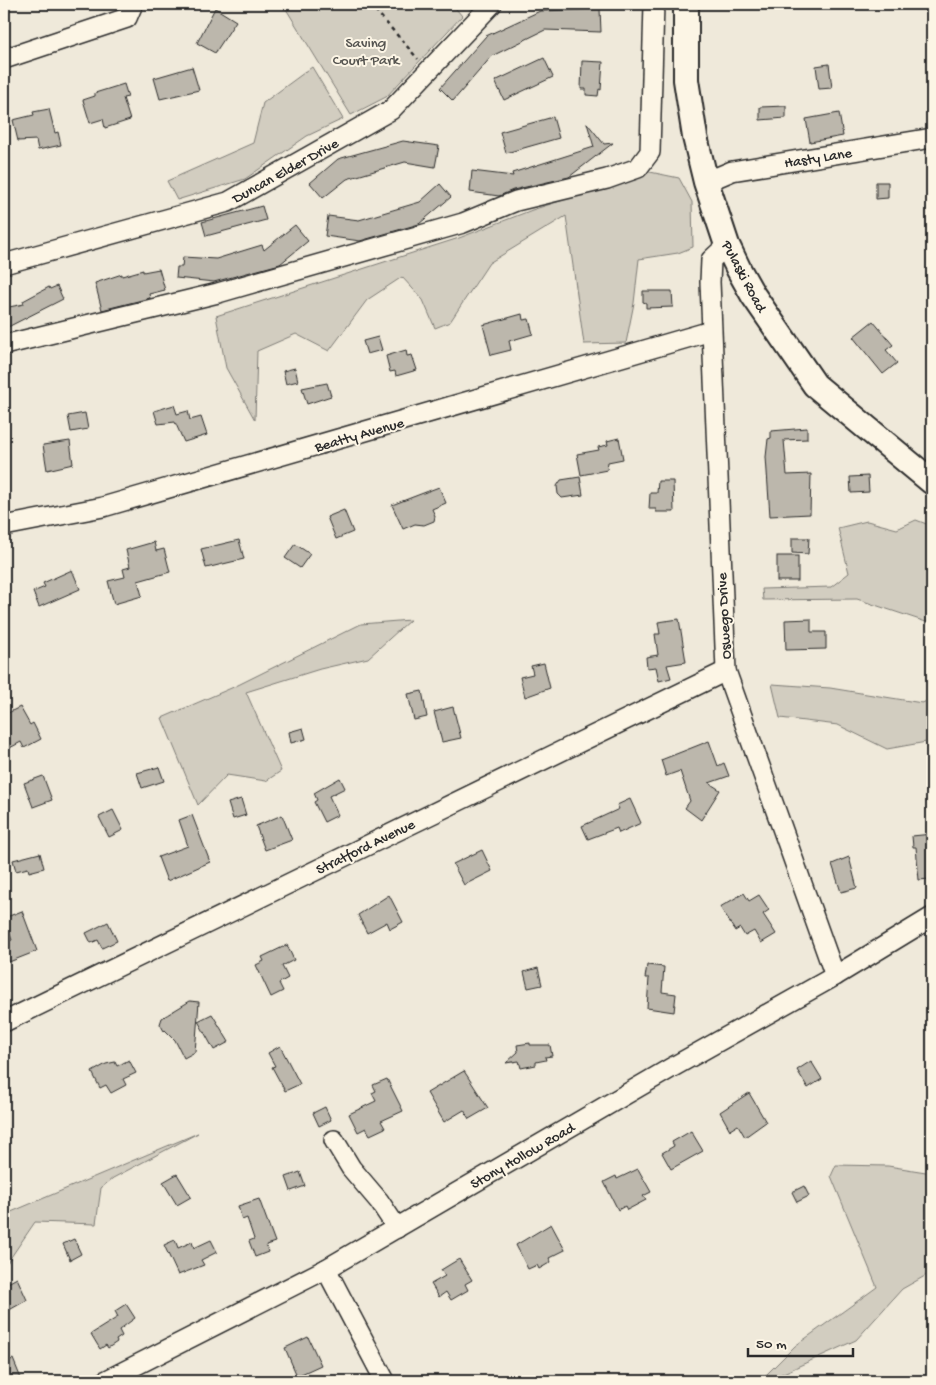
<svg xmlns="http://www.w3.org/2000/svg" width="936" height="1385" font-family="'Gochi Hand',sans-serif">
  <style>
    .green { fill: #d2cdc0; stroke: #7e7c76 }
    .building { fill: #bcb7ac; stroke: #2b2b2b }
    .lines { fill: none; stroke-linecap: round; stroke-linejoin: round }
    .minor-casing { stroke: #2b2b2b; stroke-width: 22 }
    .major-casing { stroke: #2b2b2b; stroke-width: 28 }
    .path { stroke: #2b2b2b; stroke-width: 2.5; stroke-dasharray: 4 4; stroke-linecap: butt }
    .minor { stroke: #fcf5e5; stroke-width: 19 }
    .major { stroke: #fcf5e5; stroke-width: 24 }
    .labels { text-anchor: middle; stroke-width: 4; stroke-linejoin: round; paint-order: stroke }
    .park-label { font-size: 15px; fill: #555450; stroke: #fcf5e5 }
    .street-label { font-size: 15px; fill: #2b2b2b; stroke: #fcf5e5 }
  </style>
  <rect width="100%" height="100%" fill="#efe9da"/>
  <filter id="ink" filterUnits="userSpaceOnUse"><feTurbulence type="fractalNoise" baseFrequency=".02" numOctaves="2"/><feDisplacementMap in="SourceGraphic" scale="10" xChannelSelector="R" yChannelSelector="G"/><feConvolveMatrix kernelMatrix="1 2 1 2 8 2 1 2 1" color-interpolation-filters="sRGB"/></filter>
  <g filter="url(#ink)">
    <g class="green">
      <polygon points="283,4 452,4 462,16 386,97 351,115"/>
      <polygon points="312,67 343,119 307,136 245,179 177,200 167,181 253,143 263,103"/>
      <polygon points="650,172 679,178 692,202 693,247 678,253 639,259 634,303 626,343 584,344 566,216 489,263 450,322 435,328 423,300 402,277 367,300 329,351 296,334 257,351 255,420 226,368 216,316 459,238 532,210"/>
      <polygon points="916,520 932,526 932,624 857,599 763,600 762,589 831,587 849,573 838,528 867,521 897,529"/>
      <polygon points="410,620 368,658 320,669 246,692 281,771 266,781 227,775 198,805 162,718 236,686 361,624"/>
      <polygon points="772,684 830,688 922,703 932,699 932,741 887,749 838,725 780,718"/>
      <polygon points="198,1133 113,1178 101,1188 96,1224 35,1222 7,1263 4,1264 4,1215"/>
      <polygon points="836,1165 888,1166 932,1173 932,1272 902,1289 856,1340 766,1381 760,1381 795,1346 877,1287 831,1176"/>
    </g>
    <g class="building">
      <polygon points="215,8 236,21 215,53 197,43"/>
      <polygon points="600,9 601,32 545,30 492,56 453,101 440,88 486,36 540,11"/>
      <polygon points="544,58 553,77 504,100 495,81"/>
      <polygon points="582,61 603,62 601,90 599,89 598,96 586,95 586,89 581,89"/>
      <polygon points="829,64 832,88 819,89 816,66"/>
      <polygon points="192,67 199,90 160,99 154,78"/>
      <polygon points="124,84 128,97 123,98 130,120 105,128 103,119 90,123 83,100 95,96 95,93"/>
      <polygon points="786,106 786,118 760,120 760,107"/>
      <polygon points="49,109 55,133 58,132 61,145 38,150 36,140 18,141 13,120 34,115 33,112"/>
      <polygon points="839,113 843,136 810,142 806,119"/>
      <polygon points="553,117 559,138 506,153 500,132"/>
      <polygon points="587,123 604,144 613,143 569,177 513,190 499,196 470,192 472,171 513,176 512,173 594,147"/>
      <polygon points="403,141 439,146 435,167 405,162 347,179 323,198 310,183 338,159"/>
      <polygon points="876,182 888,182 888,198 876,199"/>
      <polygon points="440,184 451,197 419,224 360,241 325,236 328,216 359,220 420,202"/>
      <polygon points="262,206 266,220 206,236 202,222"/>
      <polygon points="295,225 308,241 280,264 214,282 176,278 177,267 182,267 183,257 216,259 262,245 264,250"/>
      <polygon points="159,269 165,290 149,294 150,298 102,310 95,283 122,274 122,276 143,270 143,272"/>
      <polygon points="57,286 63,299 4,329 4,308 24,304 23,301 49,287 50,289"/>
      <polygon points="643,291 672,291 673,307 646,308 646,303 643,302"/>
      <polygon points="522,314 523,320 529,319 533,334 509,341 511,350 491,355 483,325"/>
      <polygon points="873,321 893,345 886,350 897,363 883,374 853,337"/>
      <polygon points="378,337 382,350 367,354 363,341"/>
      <polygon points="406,350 407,356 412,355 417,370 396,376 395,371 390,372 386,356"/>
      <polygon points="295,368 298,381 286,384 283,371"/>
      <polygon points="327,383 331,396 307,404 302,388"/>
      <polygon points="174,405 177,414 188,411 190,420 201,417 207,435 184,442 175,422 158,424 154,411"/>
      <polygon points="85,413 88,429 71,432 68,416"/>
      <polygon points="807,428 807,439 784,440 787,475 811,474 810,514 770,516 766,457 768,439 771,438 771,431"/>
      <polygon points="619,438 623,459 608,462 607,470 581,475 577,454 599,450 598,447 608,445 607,441"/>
      <polygon points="70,441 73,464 47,470 43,445"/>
      <polygon points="868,476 869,492 851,493 850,477"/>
      <polygon points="580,477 583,495 562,498 558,494 557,486 561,480"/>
      <polygon points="658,481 673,481 674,512 656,512 656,509 649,509 650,493 657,493"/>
      <polygon points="439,487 446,503 432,509 435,516 434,521 424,525 415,524 403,529 392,505"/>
      <polygon points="344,510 353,532 336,539 327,517"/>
      <polygon points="792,538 809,538 808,554 792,553"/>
      <polygon points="239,540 244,559 206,568 201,549"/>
      <polygon points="154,542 156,551 164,549 170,572 138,581 142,596 114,604 108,581 125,577 123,569 130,567 126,550"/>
      <polygon points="295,544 310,554 300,568 285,558"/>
      <rect x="777" y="556" width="21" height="25"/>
      <polygon points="72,570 80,589 39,607 33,592 45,587 43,583"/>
      <polygon points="679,619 686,662 667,665 671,678 659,681 656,667 647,668 646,657 658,655 655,634 660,634 658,622"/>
      <polygon points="811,619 811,632 826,632 826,649 786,650 785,620"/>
      <polygon points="544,663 550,688 525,697 520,677 533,674 531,666"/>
      <polygon points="422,691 427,717 414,720 408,694"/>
      <polygon points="20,707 30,725 33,723 41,739 24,748 21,742 4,751 4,715"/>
      <polygon points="453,707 461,738 442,742 434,712"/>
      <polygon points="303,728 306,739 291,743 289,732"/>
      <polygon points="709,741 718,766 724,763 729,776 709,783 720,790 701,820 685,808 690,801 680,771 666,776 661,760"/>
      <polygon points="159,767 164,781 142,788 137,773"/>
      <polygon points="43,776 52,800 33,807 24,783"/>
      <polygon points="340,778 345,788 329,796 338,815 324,822 314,802 317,800 314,793"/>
      <polygon points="241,799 246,815 233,819 228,803"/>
      <polygon points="630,799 641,823 619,833 617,828 588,839 582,826 619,809 617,805"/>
      <polygon points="113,810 123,830 109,837 99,817"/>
      <polygon points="192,815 210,862 167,881 158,857 188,846 179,820"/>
      <polygon points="282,815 292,840 265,850 256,826"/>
      <polygon points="932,834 930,879 919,880 916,847 913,847 912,836"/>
      <polygon points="482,850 492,871 464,885 453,864"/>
      <polygon points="40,853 44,868 29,872 28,868 16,871 13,860"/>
      <polygon points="849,857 857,888 841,892 832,864"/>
      <polygon points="744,893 749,901 759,895 769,910 763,914 776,934 761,943 754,931 745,936 740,928 735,931 720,907"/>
      <polygon points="389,895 403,922 390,929 387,922 367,933 358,915"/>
      <polygon points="22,911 37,951 4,964 4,943 12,940 4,918"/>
      <polygon points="108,922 117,941 102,948 98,940 91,943 86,933"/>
      <polygon points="287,945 294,960 282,966 288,978 279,983 283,991 271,997 256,965 264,961 262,957"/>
      <polygon points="647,965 664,967 662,992 676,994 674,1012 647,1008 649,978 645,978"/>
      <polygon points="538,968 542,985 528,988 524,972"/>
      <polygon points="190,1001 199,1002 195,1052 184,1058 175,1040 165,1030 164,1031 160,1024 162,1018"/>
      <polygon points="212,1014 229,1042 214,1050 198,1021"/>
      <polygon points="530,1043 530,1045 550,1045 552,1056 545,1057 546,1060 536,1062 536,1065 521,1068 519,1061 506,1063 518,1052 517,1045"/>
      <polygon points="280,1046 300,1084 285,1091 272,1067 275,1066 268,1053"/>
      <polygon points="129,1060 136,1073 123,1079 126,1085 111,1093 106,1085 100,1088 92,1072 106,1064 115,1062 117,1066"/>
      <polygon points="811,1061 822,1079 808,1088 797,1070"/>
      <polygon points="464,1071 488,1108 469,1119 464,1110 444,1122 427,1093"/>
      <polygon points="387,1079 403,1111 381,1121 385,1128 370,1135 366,1128 358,1132 349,1114 376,1101 372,1093 376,1091 373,1085"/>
      <polygon points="749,1093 766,1122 745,1137 738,1125 730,1130 720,1112"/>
      <polygon points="325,1107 331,1120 319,1126 313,1113"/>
      <polygon points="691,1131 703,1151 671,1169 662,1153 674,1146 672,1142"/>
      <polygon points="638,1169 651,1192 643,1196 646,1200 627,1210 625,1206 618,1210 604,1182 616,1176 617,1179"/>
      <polygon points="300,1172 305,1186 291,1191 286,1177"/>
      <polygon points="177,1174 191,1197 177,1205 163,1182"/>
      <polygon points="804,1186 809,1196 797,1202 792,1192"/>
      <polygon points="259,1199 275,1242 266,1245 268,1252 255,1257 249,1241 254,1239 247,1218 242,1220 238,1206"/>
      <polygon points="551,1224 565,1250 549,1258 551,1262 539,1269 537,1265 528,1269 516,1245"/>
      <polygon points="74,1239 81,1254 70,1260 63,1244"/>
      <polygon points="175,1240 178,1248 192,1242 194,1248 211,1240 217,1252 201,1260 204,1265 178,1275 164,1245"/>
      <polygon points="459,1259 472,1280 465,1284 468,1290 451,1300 446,1292 439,1297 431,1284 445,1276 441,1270"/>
      <polygon points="17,1278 27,1300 4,1313 4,1285"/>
      <polygon points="126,1304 135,1318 119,1330 122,1336 116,1340 117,1342 108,1348 106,1345 100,1349 91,1334 118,1317 115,1311"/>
      <polygon points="308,1337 321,1365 297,1376 285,1348"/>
      <polygon points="13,1359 22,1381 4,1381 4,1363"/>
    </g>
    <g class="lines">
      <g class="minor-casing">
        <g id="minor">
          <polyline points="4,59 127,18 133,4"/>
          <polyline points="706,182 732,171 932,138"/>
          <polyline points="727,245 711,260 710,282 726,671 835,976"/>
          <polyline points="4,264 228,202 391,110 492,4"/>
          <polyline points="4,345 218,293 463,223 516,201 607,179 638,168 650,152 654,4"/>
          <polyline points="4,526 103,507 711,331"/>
          <polyline points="4,1022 726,671"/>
          <polyline points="334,1140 351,1168 379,1201 397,1228"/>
          <polyline points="326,1269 385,1381"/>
          <polyline points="105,1381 326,1269 671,1068 835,976 932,917"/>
        </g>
      </g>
      <g class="major-casing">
        <polyline id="major" points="686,4 686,80 695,137 706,182 727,245 739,270 753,295 815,385 932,482"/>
      </g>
      <polyline class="path" points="370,4 418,59"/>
      <use href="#minor" class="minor"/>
      <use href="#major" class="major"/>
    </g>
  </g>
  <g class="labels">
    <g class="park-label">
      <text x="366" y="47">Saving<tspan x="366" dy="17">Court Park</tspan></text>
    </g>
    <g class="street-label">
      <text transform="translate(818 157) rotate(-9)" y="5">Hasty Lane</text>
      <text transform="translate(285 170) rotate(-29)" y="5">Duncan Elder Drive</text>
      <text transform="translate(745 276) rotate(62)" y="5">Pulaski Road</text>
      <text transform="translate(359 434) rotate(-16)" y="5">Beatty Avenue</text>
      <text transform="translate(723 616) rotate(-93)" y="5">Oswego Drive</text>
      <text transform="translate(365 846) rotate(-26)" y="5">Stratford Avenue</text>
      <text transform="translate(522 1155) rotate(-30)" y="5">Stony Hollow Road</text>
    </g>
  </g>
  <rect width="936" height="1385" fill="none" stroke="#fcf5e5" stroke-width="20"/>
  <rect x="10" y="10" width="916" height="1365" fill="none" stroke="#2b2b2b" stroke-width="2" filter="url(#ink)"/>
  <path d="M748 1348v8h105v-8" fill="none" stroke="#2b2b2b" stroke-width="2.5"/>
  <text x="756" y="1348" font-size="15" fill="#2b2b2b" stroke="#fcf5e5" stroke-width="4" paint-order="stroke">50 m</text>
</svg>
